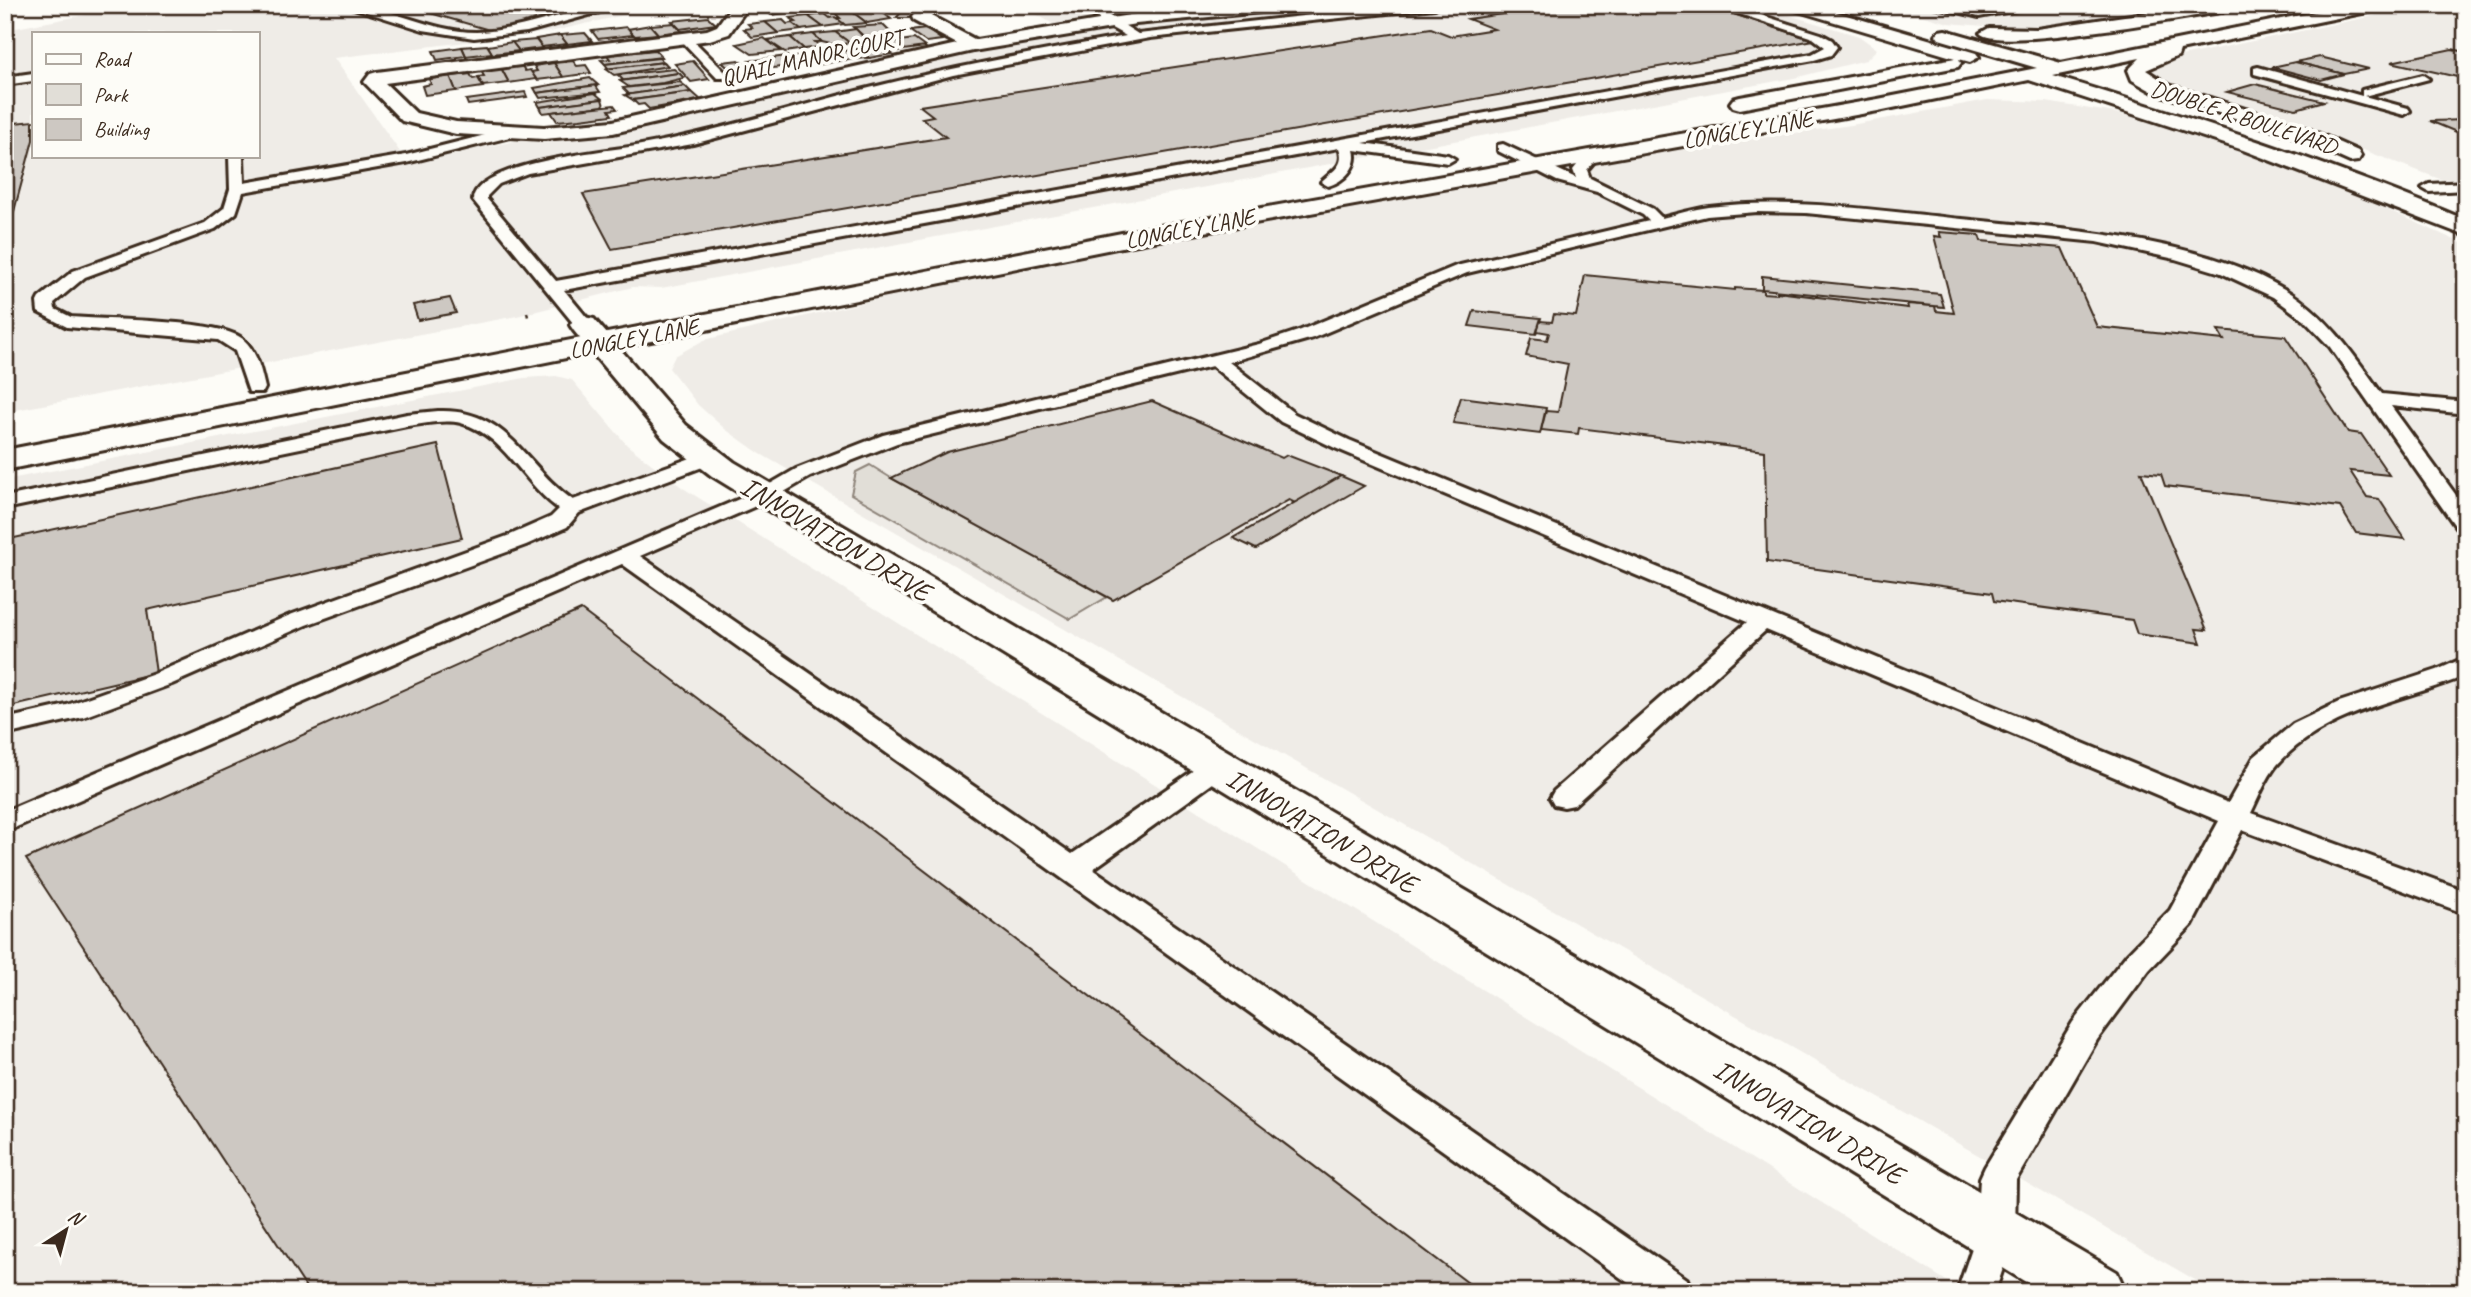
<svg xmlns="http://www.w3.org/2000/svg" width="2471" height="1297" font-family="Caveat,sans-serif">
  <style>
    .built { fill: #efece7; fill-rule: evenodd }
    .green { fill: #e1ded7; stroke: #8e847a; stroke-width: 2 }
    .building { fill: #cdc8c2; stroke: #3b2a1e; stroke-width: 2 }
    .lines { fill: none; stroke-linecap: round; stroke-linejoin: round }
    .service-casing { stroke: #3b2a1e; stroke-width: 6 }
    .minor-casing { stroke: #3b2a1e; stroke-width: 6 }
    .secondary-casing { stroke: #3b2a1e; stroke-width: 6 }
    .path { stroke: #3b2a1e; stroke-width: 2.5; stroke-dasharray: 4.5 3.5; stroke-linecap: butt }
    .service { fill: #fdfcf7; fill-rule: evenodd }
    .minor { fill: #fdfcf7; fill-rule: evenodd }
    .secondary { fill: #fdfcf7; fill-rule: evenodd }
    .labels { text-anchor: middle; stroke-width: 7; stroke-linejoin: round; paint-order: stroke }
    .far-street-label { font-size: 23px; fill: #3b2a1e; stroke: #fdfcf7 }
    .street-label { font-size: 28px; fill: #3b2a1e; stroke: #fdfcf7 }
  </style>
  <rect width="100%" height="100%" fill="#fdfcf7"/>
  <filter id="ink" filterUnits="userSpaceOnUse"><feTurbulence type="fractalNoise" baseFrequency=".0143" numOctaves="2"/><feDisplacementMap in="SourceGraphic" scale="14" xChannelSelector="R" yChannelSelector="G"/><feConvolveMatrix kernelMatrix="1 2 1 2 8 2 1 2 1" color-interpolation-filters="sRGB"/></filter>
  <g filter="url(#ink)">
    <g class="built">
      <path d="M139,5h528l-117,27 -216,26 73,104 119,-23 64,-4 66,-9 212,-52 211,-41 74,-10 179,-18h423l104,31 18,13 -11,11 -72,18 -1133,210 -28,-1 -116,29 -512,96v-382zM33,33h224v123h-224z"/>
      <polygon points="1020,5 1215,5 1055,25"/>
      <polygon points="1883,5 2184,5 2019,29 1949,23"/>
      <polygon points="2426,5 2466,5 2466,189 2337,140 2174,90 2147,72 2148,67 2162,60"/>
      <polygon points="1987,100 2046,102 2116,113 2149,121 2324,181 2466,245 2466,1292 2216,1292 759,453 725,429 698,405 669,368 675,356 704,340 908,292 1290,218 1648,154 1851,125"/>
      <polygon points="556,376 572,380 627,445 683,488 1964,1292 5,1292 5,480 524,378"/>
    </g>
    <polygon class="green" points="870,465 891,478 1107,597 1070,619 851,494 856,472"/>
    <g class="building">
      <polygon points="402,5 605,5 493,31"/>
      <polygon points="782,5 799,5 806,10 771,15 763,8"/>
      <polygon points="799,5 824,5 829,10 808,12"/>
      <polygon points="1566,5 1706,5 1814,40 612,249 583,194 946,137 922,118 933,116 920,106 1431,28 1451,36 1494,29 1468,19"/>
      <polygon points="907,6 923,6 913,18 896,18"/>
      <polygon points="868,9 873,13 882,12 891,19 867,23 851,11"/>
      <polygon points="851,11 867,23 845,25 836,18 840,18 835,13"/>
      <polygon points="825,14 830,18 835,17 844,24 823,27 808,16"/>
      <polygon points="808,16 823,27 800,30 791,23 796,22 790,18"/>
      <polygon points="708,17 716,24 680,29 672,21"/>
      <polygon points="783,20 787,24 792,23 801,30 778,33 765,22"/>
      <polygon points="765,22 778,33 752,37 744,29 752,28 748,24"/>
      <polygon points="674,23 681,31 658,34 650,25"/>
      <polygon points="650,25 658,34 635,36 628,29"/>
      <polygon points="883,25 894,36 867,39 853,27"/>
      <polygon points="627,27 633,35 598,39 592,31"/>
      <polygon points="856,29 867,41 850,43 835,32"/>
      <polygon points="926,29 942,40 926,42 910,31"/>
      <polygon points="835,32 850,43 835,45 822,42 813,34"/>
      <polygon points="585,33 592,41 567,44 560,35"/>
      <polygon points="813,34 822,42 815,42 821,47 804,49 790,37"/>
      <polygon points="560,35 567,44 542,47 536,39"/>
      <polygon points="790,37 804,49 785,52 767,40"/>
      <polygon points="764,38 781,51 752,54 737,44"/>
      <polygon points="914,39 925,47 889,52 878,44"/>
      <polygon points="536,40 542,48 519,51 512,42"/>
      <polygon points="512,42 519,51 492,54 488,46"/>
      <polygon points="487,45 492,53 466,56 462,47"/>
      <polygon points="881,46 892,54 869,58 858,49"/>
      <polygon points="462,47 466,56 437,60 433,51"/>
      <polygon points="858,49 869,58 844,60 834,52"/>
      <polygon points="2452,49 2466,52 2466,79 2391,62"/>
      <polygon points="544,50 547,54 436,68 434,63"/>
      <polygon points="655,50 662,57 605,64 601,60 610,59 607,55"/>
      <polygon points="834,52 844,60 822,64 811,55"/>
      <polygon points="811,55 822,64 798,67 789,58"/>
      <polygon points="787,56 796,65 758,70 749,61"/>
      <polygon points="2320,57 2369,69 2344,74 2295,62"/>
      <polygon points="659,58 664,62 605,69 608,68 605,64"/>
      <polygon points="739,60 754,74 737,77 722,62"/>
      <polygon points="573,61 577,66 586,65 591,73 563,77 554,63"/>
      <polygon points="693,61 709,79 691,82 675,64"/>
      <polygon points="664,62 668,66 614,75 606,69"/>
      <polygon points="2295,62 2344,74 2321,80 2272,67"/>
      <polygon points="554,63 563,77 537,80 531,72 537,71 534,66"/>
      <polygon points="522,66 525,71 530,70 536,79 509,83 501,68"/>
      <polygon points="501,68 509,83 483,86 478,77 484,76 481,71"/>
      <polygon points="674,69 679,73 620,81 623,80 618,75"/>
      <polygon points="679,73 684,78 663,83 629,87 620,81"/>
      <polygon points="470,74 473,79 478,78 483,87 456,91 450,76"/>
      <polygon points="450,76 456,91 425,95 422,86 431,84 429,79"/>
      <polygon points="590,78 598,85 537,93 534,88"/>
      <polygon points="680,82 685,86 625,95 628,93 623,88"/>
      <polygon points="2255,84 2324,101 2296,109 2227,92"/>
      <polygon points="598,85 596,86 600,92 540,98 537,93"/>
      <polygon points="685,86 691,92 633,100 625,95"/>
      <polygon points="525,92 527,97 468,105 466,100"/>
      <polygon points="692,92 701,100 649,109 644,104 638,105 633,100"/>
      <polygon points="595,93 602,99 540,107 537,102"/>
      <polygon points="602,99 604,106 543,113 540,107"/>
      <polygon points="614,105 617,109 609,110 612,115 580,119 557,121 551,112"/>
      <polygon points="2466,120 2466,136 2430,121"/>
      <polygon points="33,121 33,140 5,245 5,124"/>
      <polygon points="1939,232 1979,235 1981,241 2062,248 2097,327 2224,340 2218,330 2285,336 2348,432 2361,434 2389,475 2350,471 2367,497 2379,499 2405,539 2356,533 2340,507 2165,486 2161,474 2141,472 2207,630 2196,629 2201,643 2137,634 2132,620 1994,601 1992,593 1767,562 1765,451 1579,428 1578,434 1541,430 1546,411 1558,412 1568,364 1526,356 1531,338 1547,340 1549,333 1537,331 1540,321 1552,322 1554,314 1576,316 1585,275 1735,290 1735,288 1763,290 1763,293 1777,294 1777,292 1908,308 1907,304 1935,306 1936,311 1954,313 1934,236 1941,237"/>
      <polygon points="1762,276 1940,294 1944,307 1762,289"/>
      <polygon points="450,298 456,313 418,320 413,305"/>
      <polygon points="1474,311 1541,318 1536,334 1469,326"/>
      <polygon points="1461,397 1546,408 1540,434 1453,423"/>
      <polygon points="1152,401 1282,458 1287,455 1341,476 1295,503 1289,500 1113,600 891,478 947,452"/>
      <polygon points="438,445 462,538 147,610 156,673 5,708 5,540"/>
      <polygon points="1341,476 1364,486 1256,549 1233,538"/>
      <polygon points="581,610 1480,1292 309,1292 26,859"/>
    </g>
    <g class="lines">
      <g class="service-casing">
        <g id="service">
          <path d="M344,5c45,0 86,27 132,27 51,-1 99,-27 149,-27l-98,27 -53,6 -51,-8z"/>
          <path d="M1082,5h63l-5,3 -38,3 36,23 265,-29h37l-5,3 -285,30 -197,37 -260,69 -165,29 -29,11 -12,12v3l69,82 1256,-227 13,-7 -12,-9 -101,-33h17l92,29 11,6 5,7 -6,8 -17,5 -451,83 85,12 7,4 -7,4 -94,-13c5,17 -10,31 -26,36l-7,-4c11,-11 25,-16 18,-34l-775,142 29,35 -9,5 -6,-1 -105,-129c1,-37 133,-49 163,-54 75,-13 147,-36 221,-55 89,-23 179,-39 269,-55l-20,-11z"/>
          <polygon points="1929,5 1951,5 1979,11 2016,5 2044,5 1979,17"/>
          <polygon points="681,36 689,36 725,72 725,78 717,78 681,40"/>
          <polygon points="2258,67 2362,96 2362,90 2366,89 2423,75 2429,79 2364,96 2408,108 2410,111 2404,115 2254,74 2254,68"/>
          <polygon points="33,73 33,81 5,85 5,77"/>
          <path d="M513,128l5,1v6l-112,28 -163,29 -7,21 -21,16 -130,48 -31,26 1,6 16,8c34,3 148,2 172,22 14,12 18,32 22,49l-2,4h-14l-14,-41 -17,-11 -151,-13 -29,-15 -1,-10 2,-4 34,-27 132,-48 19,-15 6,-19 -1,-33h14l1,27 162,-28z"/>
          <path d="M1503,144l73,34 -3,-8 13,-16h10l2,3 -11,13 3,8 63,31 9,9c16,-4 31,-9 47,-11 84,-10 170,4 253,12 100,10 236,18 324,71 41,25 68,65 96,104l84,8v12l-75,-8 75,103v22l-8,-1 -128,-183 -26,-27 -31,-23 -52,-24 -46,-14 -78,-17 -291,-29 -49,-1 -50,4 -240,57 -154,65 -84,24 66,52 54,26 879,363 26,-46 39,-33 46,-22 98,-32 29,-13v17l-11,6c-60,22 -134,34 -178,85 -11,13 -18,32 -26,48l215,78v23l-224,-84 -50,95 -43,45 -52,70 -81,140 -1,53 -20,59h-38l20,-59 3,-55 5,-11 88,-145 54,-68 43,-44 49,-89 -453,-191 -192,175 -10,2 -10,-2 -4,-7 4,-7 193,-169 -412,-174 -54,-26 -69,-56 -315,77 -87,34 -38,22 -132,57 432,298 135,-93 10,-3 10,3 4,6 -4,6 -134,96 594,410 5,13h-51l-1019,-728 -617,268v-21l753,-320 38,-22 87,-34 376,-91 42,-14 155,-64 193,-45 -6,-6 -46,-23 -40,-11 -59,-30v-6z"/>
          <polygon points="2466,182 2466,190 2429,192 2422,188 2429,184"/>
          <path d="M438,411c71,-3 86,55 135,89l129,-46h14l3,4 -3,4 -137,51 -12,14 -41,18 -220,80 -134,59 -89,33 -78,18v-16l62,-14 87,-31 136,-59 220,-80 41,-18 8,-8c-35,-24 -54,-74 -98,-86 -17,-4 -37,1 -54,3l-402,83v-12l402,-83z"/>
        </g>
      </g>
      <g class="minor-casing">
        <g id="minor">
          <polygon points="732,5 749,5 729,34 710,40 385,83 416,113 456,122 544,127 613,121 957,44 914,21 912,17 923,5 941,5 931,16 976,40 1136,14 1228,5 1291,5 1283,10 1136,24 973,51 613,133 544,139 456,134 402,121 364,82 370,74 377,72 707,30 717,26"/>
          <polygon points="584,317 594,319 686,425 734,462 2117,1272 2126,1292 2042,1292 712,476 664,439 574,331 570,325 574,319"/>
        </g>
      </g>
      <g class="secondary-casing">
        <g id="secondary">
          <polygon points="1786,5 1812,5 1976,53 1979,57 1970,62 1959,59 1961,63 1958,67 1952,68 1740,109 1733,107 1730,103 1733,99 1740,97 1955,58 1788,8"/>
          <path d="M2198,5h43l-8,5c-36,5 -235,43 -253,23l9,-5 48,1z"/>
          <path d="M2351,5h34l-8,5 -197,40 -2,6 -32,14 23,15 137,43 52,23 3,5 -3,5 -8,1 -58,-26 -137,-43 -23,-13 -4,-10 12,-12 -87,18c139,42 278,87 413,144v16l-223,-86 -214,-70 -151,31 -746,134 -1127,225v-20l1127,-219 746,-132 159,-31 -98,-29 -3,-4 3,-4 6,-1 116,33z"/>
        </g>
      </g>
      <polyline class="path" points="527,312 528,317"/>
      <use href="#service" class="service"/>
      <use href="#minor" class="minor"/>
      <use href="#secondary" class="secondary"/>
    </g>
  </g>
  <g class="labels">
    <g class="far-street-label">
      <text transform="translate(812 57) rotate(-13)" y="8">QUAIL MANOR COURT</text>
      <text transform="translate(2244 117) rotate(18)" y="8">DOUBLE R BOULEVARD</text>
      <text transform="translate(1748 129) rotate(-10)" y="8">LONGLEY LANE</text>
      <text transform="translate(1190 228) rotate(-11)" y="8">LONGLEY LANE</text>
      <text transform="translate(634 338) rotate(-11)" y="8">LONGLEY LANE</text>
    </g>
    <g class="street-label">
      <text transform="translate(836 538) rotate(31)" y="10">INNOVATION DRIVE</text>
      <text transform="translate(1322 830) rotate(31)" y="10">INNOVATION DRIVE</text>
      <text transform="translate(1809 1121) rotate(31)" y="10">INNOVATION DRIVE</text>
    </g>
  </g>
  <rect width="2471" height="1297" fill="none" stroke="#fdfcf7" stroke-width="28"/>
  <rect x="14" y="14" width="2443" height="1269" fill="none" stroke="#3b2a1e" stroke-width="2.5" filter="url(#ink)"/>
  <rect x="32" y="32" width="228" height="126" fill="#fdfcf7" stroke="#afa8a0" stroke-width="2"/>
  <rect x="46" y="54" width="35" height="10" fill="#fdfcf7" stroke="#afa8a0" stroke-width="2"/>
  <text x="94" y="66" font-size="21" fill="#3b2a1e">Road</text>
  <rect x="46" y="84" width="35" height="21" fill="#e1ded7" stroke="#afa8a0" stroke-width="2"/>
  <text x="94" y="102" font-size="21" fill="#3b2a1e">Park</text>
  <rect x="46" y="119" width="35" height="21" fill="#cdc8c2" stroke="#afa8a0" stroke-width="2"/>
  <text x="94" y="136" font-size="21" fill="#3b2a1e">Building</text>
  <g transform="translate(66 1230) rotate(36)" stroke="#fdfcf7" stroke-width="5" paint-order="stroke">
  <path d="M0-5L12 26L0 18L-12 26Z" fill="#3b2a1e"/>
  <text y="-10" font-size="19" font-weight="bold" text-anchor="middle" fill="#3b2a1e">N</text>
  </g>
</svg>
